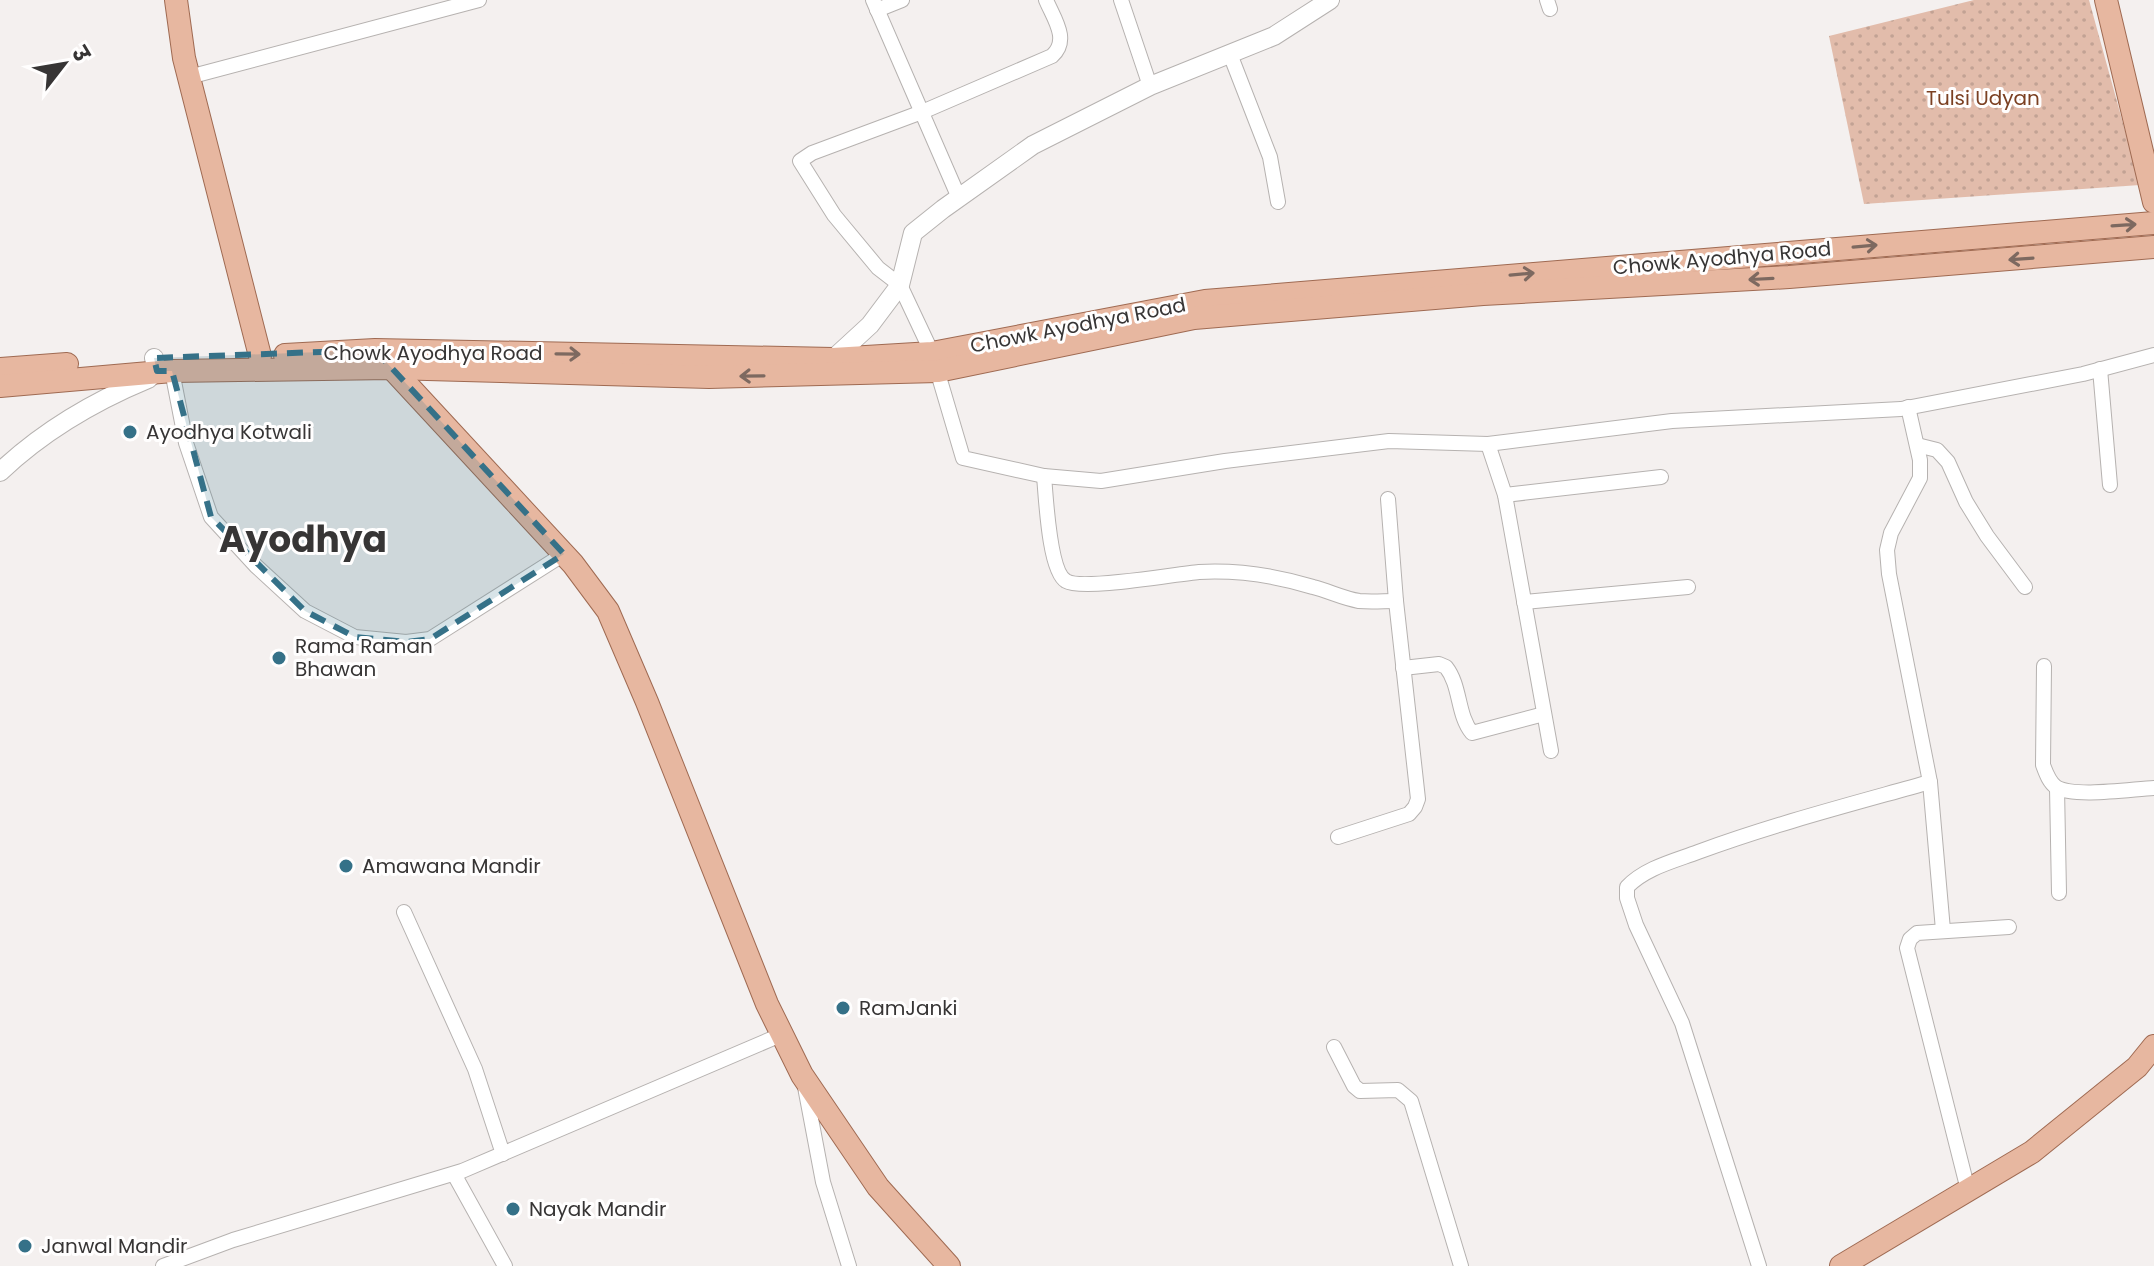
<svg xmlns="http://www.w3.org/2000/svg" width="2154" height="1266" font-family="Poppins,'Noto Sans Devanagari',sans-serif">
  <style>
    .park { fill: url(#park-dots) }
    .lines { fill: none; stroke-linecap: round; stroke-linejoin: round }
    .minor-casing { stroke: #b6b2b0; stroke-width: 16 }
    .tertiary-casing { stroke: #b6b2b0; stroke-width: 20 }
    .primary-casing { stroke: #9f6a52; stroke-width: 24 }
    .minor { stroke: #fff; stroke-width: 14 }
    .tertiary { stroke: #fff; stroke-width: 18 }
    .primary { stroke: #e7b7a0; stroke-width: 22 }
    .oneway { stroke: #7d6960 }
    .marked { fill: #357188; fill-opacity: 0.2; stroke: #357188; stroke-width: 6; stroke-dasharray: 16 10; stroke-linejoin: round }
    .poi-dot { fill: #357188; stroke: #fffefe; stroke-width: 3 }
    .labels { text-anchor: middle; stroke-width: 6; stroke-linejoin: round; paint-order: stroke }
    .park-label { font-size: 20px; fill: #7b4022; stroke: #fffefe }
    .street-label { font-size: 20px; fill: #373535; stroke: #fffefe }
    .poi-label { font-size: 20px; fill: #373535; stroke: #fffefe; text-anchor: start }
    .town-label { font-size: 36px; font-weight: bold; fill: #373535; stroke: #fffefe }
  </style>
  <defs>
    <pattern id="park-dots" width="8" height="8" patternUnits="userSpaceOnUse" patternTransform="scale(2)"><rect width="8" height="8" fill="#e2bcab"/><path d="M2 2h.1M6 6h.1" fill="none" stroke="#c2a294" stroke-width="1.8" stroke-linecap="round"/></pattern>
  </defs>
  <rect width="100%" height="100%" fill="#f4f0ef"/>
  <polygon class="park" points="1974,0 2089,0 2140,185 1864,204 1829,36"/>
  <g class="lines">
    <g class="minor-casing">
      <g id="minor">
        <polyline points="873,0 959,198"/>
        <path d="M1046,0c8,19 24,40 6,56l-130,56 -110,41 -12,8 34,54 44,53 22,17 32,68 31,105 81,18 57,5 124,-20 164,-20 99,3 184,-23 229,-12 182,-35 71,-19"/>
        <polyline points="1121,0 1150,86"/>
        <polyline points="1547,0 1550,9"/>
        <polyline points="877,10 902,0"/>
        <polyline points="1230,54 1270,157 1278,202"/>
        <polyline points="189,77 479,0"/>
        <polyline points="2100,369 2110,485"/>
        <polyline points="172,371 186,443 211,517 256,566 305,611 355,637 406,642 430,639 564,554"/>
        <polyline points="1908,407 1920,460 1920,478 1891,533 1887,550 1889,574 1930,782 1943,930"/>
        <polyline points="1488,444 1505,495 1551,751"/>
        <polyline points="1917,445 1937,450 1948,462 1966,502 1987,536 2025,587"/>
        <path d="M1044,476c2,21 5,95 22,105 16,10 109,-7 133,-9 37,-2 78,4 114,15 16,4 29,11 46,14 12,1 25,0 37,0"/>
        <polyline points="1505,495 1661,477"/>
        <polyline points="1524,602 1688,587"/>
        <path d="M2044,666l-1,99c3,8 6,17 13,22 18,11 76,2 98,1"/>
        <path d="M1403,668l36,-4 7,3c15,19 11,48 26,66l72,-19"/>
        <polyline points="2057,788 2059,893"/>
        <polyline points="1338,837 1409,814 1415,807 1418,799 1396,601 1388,499"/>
        <polyline points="404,912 475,1069 503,1154"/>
        <polyline points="1334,1047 1354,1086 1360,1091 1398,1090 1411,1101 1461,1266"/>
        <polyline points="805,1087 823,1182 849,1266"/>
        <polyline points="454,1174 505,1266"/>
        <polyline points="1968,1190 1907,948 1910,939 1917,933 2009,927"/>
        <polyline points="163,1266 233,1240 462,1171 783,1034"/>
        <path d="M1759,1266l-77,-243 -46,-98 -9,-27v-11c18,-19 47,-26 71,-35 76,-28 154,-48 232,-70"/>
      </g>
    </g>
    <g class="tertiary-casing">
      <g id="tertiary">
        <polyline points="833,359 870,325 900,285 913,233 943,209 1033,145 1150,86 1274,36 1330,0"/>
        <path d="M0,472c42,-40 95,-71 148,-93l9,-8 -3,-13"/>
      </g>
    </g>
    <g class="primary-casing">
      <g id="primary">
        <polyline points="176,0 184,58 260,356"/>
        <polyline points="2106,0 2154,202"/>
        <polyline points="285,355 375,350 833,359 932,353 1205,301 2154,223"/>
        <polyline points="386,362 573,564 608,611 647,702 767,1004 802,1075 878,1187 949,1266"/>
        <polyline points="0,369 67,364"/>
        <polyline points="0,386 172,371 391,368 709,377 938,371 1194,318 1483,294 1789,277 2154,247"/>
        <polyline points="1841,1266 2032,1152 2137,1067 2154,1046"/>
      </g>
    </g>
    <use href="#minor" class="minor"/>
    <use href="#tertiary" class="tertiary"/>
    <use href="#primary" class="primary"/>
  </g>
  <defs><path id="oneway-shaft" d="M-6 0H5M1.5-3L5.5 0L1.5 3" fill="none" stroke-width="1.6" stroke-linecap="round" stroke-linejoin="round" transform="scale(2)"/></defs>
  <g class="oneway">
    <use href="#oneway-shaft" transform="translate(2124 225) rotate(-4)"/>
    <use href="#oneway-shaft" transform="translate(1865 246) rotate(-5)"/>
    <use href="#oneway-shaft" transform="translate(2021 259) rotate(176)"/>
    <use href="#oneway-shaft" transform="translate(1522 274) rotate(-5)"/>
    <use href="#oneway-shaft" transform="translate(1761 279) rotate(177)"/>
    <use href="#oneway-shaft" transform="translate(568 354) rotate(1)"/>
    <use href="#oneway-shaft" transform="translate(752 376) rotate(179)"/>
  </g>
  <path class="marked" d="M375,350l189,204 -134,85 -24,3 -51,-5 -50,-26 -94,-94 -39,-146h-15l-3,-13z"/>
  <g class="poi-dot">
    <circle cx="130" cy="432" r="8"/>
    <circle cx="279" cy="658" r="8"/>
    <circle cx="346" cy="866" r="8"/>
    <circle cx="843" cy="1008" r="8"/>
    <circle cx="513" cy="1209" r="8"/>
    <circle cx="25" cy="1246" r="8"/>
  </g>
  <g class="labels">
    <g class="park-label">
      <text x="1983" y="105">Tulsi Udyan</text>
    </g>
    <g class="street-label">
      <text transform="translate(1722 258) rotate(-5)" y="7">Chowk Ayodhya Road</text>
      <text transform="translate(1078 325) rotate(-11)" y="7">Chowk Ayodhya Road</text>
      <text x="433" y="360">Chowk Ayodhya Road</text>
    </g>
    <g class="poi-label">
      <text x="146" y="439">Ayodhya Kotwali</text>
      <text x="295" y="653">Rama Raman<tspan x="295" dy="23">Bhawan</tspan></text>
      <text x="362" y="873">Amawana Mandir</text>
      <text x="859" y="1015">RamJanki</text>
      <text x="529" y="1216">Nayak Mandir</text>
      <text x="41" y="1253">Janwal Mandir</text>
    </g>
    <g class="town-label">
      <text x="303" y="552">Ayodhya</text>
    </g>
  </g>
  <g transform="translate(64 64) rotate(59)" stroke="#fffefe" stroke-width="6" paint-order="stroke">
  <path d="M0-6L14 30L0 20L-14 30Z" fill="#373535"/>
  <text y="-12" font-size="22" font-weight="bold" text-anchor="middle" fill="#373535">उ</text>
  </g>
</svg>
